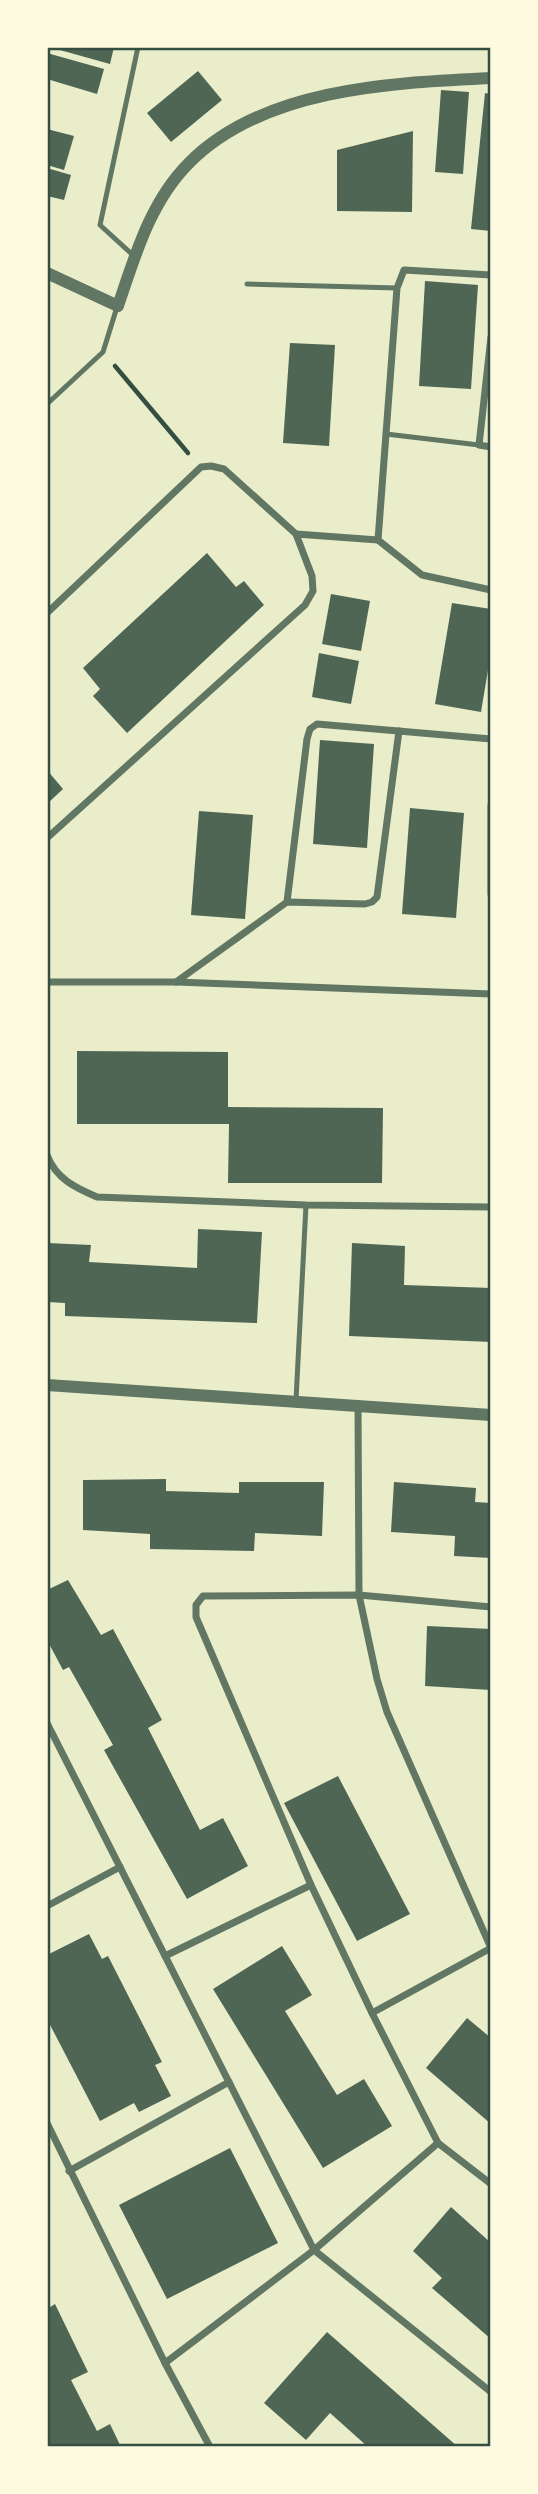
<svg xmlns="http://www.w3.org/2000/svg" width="538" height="2494" font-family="Poppins,sans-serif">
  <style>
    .building { fill: #4f6655 }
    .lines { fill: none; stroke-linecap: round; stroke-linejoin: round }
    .path { stroke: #344e41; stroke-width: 4.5 }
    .service { stroke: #617663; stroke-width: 5 }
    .minor { stroke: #617663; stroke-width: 7 }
    .tertiary { stroke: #617663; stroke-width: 12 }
    .neatline { fill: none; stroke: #344e41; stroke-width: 2.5 }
  </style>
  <rect width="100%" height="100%" fill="#e9edc9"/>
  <g class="building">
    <polygon points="49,47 114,47 110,64"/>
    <polygon points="47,53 104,69 97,94 47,79"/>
    <polygon points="198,71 222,100 171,142 147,113"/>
    <polygon points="441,90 469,92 463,174 435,172"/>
    <polygon points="485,93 491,94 491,231 471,229"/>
    <polygon points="47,129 74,136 64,170 47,165"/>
    <polygon points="413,131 412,212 337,211 337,150"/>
    <polygon points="47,168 71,175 64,200 47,196"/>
    <polygon points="425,281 478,285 471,389 419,386"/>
    <polygon points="290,343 335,345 329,446 283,443"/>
    <polygon points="207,553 236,587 244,581 264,605 127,733 93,696 100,689 83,668"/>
    <polygon points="331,594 370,601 361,651 322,644"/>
    <polygon points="452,603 491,609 491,652 481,712 435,704"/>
    <polygon points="319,653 359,661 351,704 312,697"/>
    <polygon points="320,740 374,744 367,848 313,844"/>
    <polygon points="47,770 63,789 47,804"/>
    <polygon points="410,808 464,813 456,918 402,914"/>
    <polygon points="199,811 253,815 245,919 191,915"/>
    <polygon points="77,1051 228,1052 228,1107 383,1108 382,1183 228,1183 229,1124 77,1124"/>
    <polygon points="198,1229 262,1232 257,1323 65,1316 65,1303 47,1302 47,1243 91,1245 89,1262 197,1268"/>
    <polygon points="352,1243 405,1246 404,1285 491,1288 491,1342 349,1336"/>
    <polygon points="166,1479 166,1491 239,1493 239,1482 324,1482 322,1536 255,1533 254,1551 150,1549 150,1534 83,1530 83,1480"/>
    <polygon points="394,1482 476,1488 475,1502 491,1503 491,1558 454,1556 455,1536 391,1532"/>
    <polygon points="68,1580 101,1635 113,1629 162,1720 148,1728 200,1830 223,1818 248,1866 187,1899 104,1750 113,1745 69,1667 63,1670 47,1640 47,1590"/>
    <polygon points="427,1626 491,1629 491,1690 425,1686"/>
    <polygon points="338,1776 410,1914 357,1941 284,1803"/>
    <polygon points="89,1934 102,1959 108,1956 162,2062 155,2065 171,2096 139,2112 134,2103 100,2121 47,2019 47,1955"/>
    <polygon points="282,1946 312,1995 285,2011 337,2095 364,2079 392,2126 323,2168 213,1989"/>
    <polygon points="467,2018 491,2038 491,2124 426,2068"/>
    <polygon points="230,2148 278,2243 167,2299 119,2205"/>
    <polygon points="451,2207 491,2243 491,2339 432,2288 442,2278 413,2251"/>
    <polygon points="55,2304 88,2372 71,2380 97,2431 110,2424 121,2447 49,2447 47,2443 47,2309"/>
    <polygon points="327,2332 360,2361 458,2447 368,2447 330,2413 306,2440 264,2403"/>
  </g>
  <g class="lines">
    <polyline class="path" points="115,366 188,453"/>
    <g class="service">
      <polyline points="134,256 100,225 138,47"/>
      <polyline points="247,284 397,288"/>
      <polyline points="47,404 103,352 117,307"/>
      <polyline points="386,434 479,445"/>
      <polyline points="296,1400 306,1205"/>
    </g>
    <g class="minor">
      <polyline points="491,337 479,445 491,447"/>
      <polyline points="296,534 378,540 422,575 491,590"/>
      <polyline points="378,540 397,288 404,270 491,275"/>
      <polyline points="47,613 201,467 211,466 224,469 296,534 312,576 313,591 305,605 47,838"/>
      <polyline points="491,805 491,894"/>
      <polyline points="287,902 307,739 310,729 317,724 491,739"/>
      <polyline points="47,982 176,982 491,994"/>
      <polyline points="176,982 287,902 365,904 372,902 377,897 399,731"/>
      <path d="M47,1155c9,24 29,33 50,42l209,8 185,2"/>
      <polyline points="358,1405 359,1595 377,1679 387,1712 491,1948"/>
      <polyline points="47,1723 314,2250 491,2392"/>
      <polyline points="47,1906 120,1867"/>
      <polyline points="165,1956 311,1885"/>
      <polyline points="372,2013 491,1948"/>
      <polyline points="47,2123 165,2363 210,2447"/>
      <polyline points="438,2143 372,2013 311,1885 196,1617 196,1605 203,1596 359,1595 491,1607"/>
      <polyline points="69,2171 229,2082"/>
      <polyline points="165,2363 314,2250 438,2143 491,2184"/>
    </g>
    <g class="tertiary">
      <path d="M47,273l71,33c17,-50 32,-104 71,-143 74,-75 202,-80 302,-85"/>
      <polyline points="47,1385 491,1415"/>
    </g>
  </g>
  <rect width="538" height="2494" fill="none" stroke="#fefae0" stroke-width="98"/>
  <rect x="49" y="49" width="440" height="2396" class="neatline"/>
</svg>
